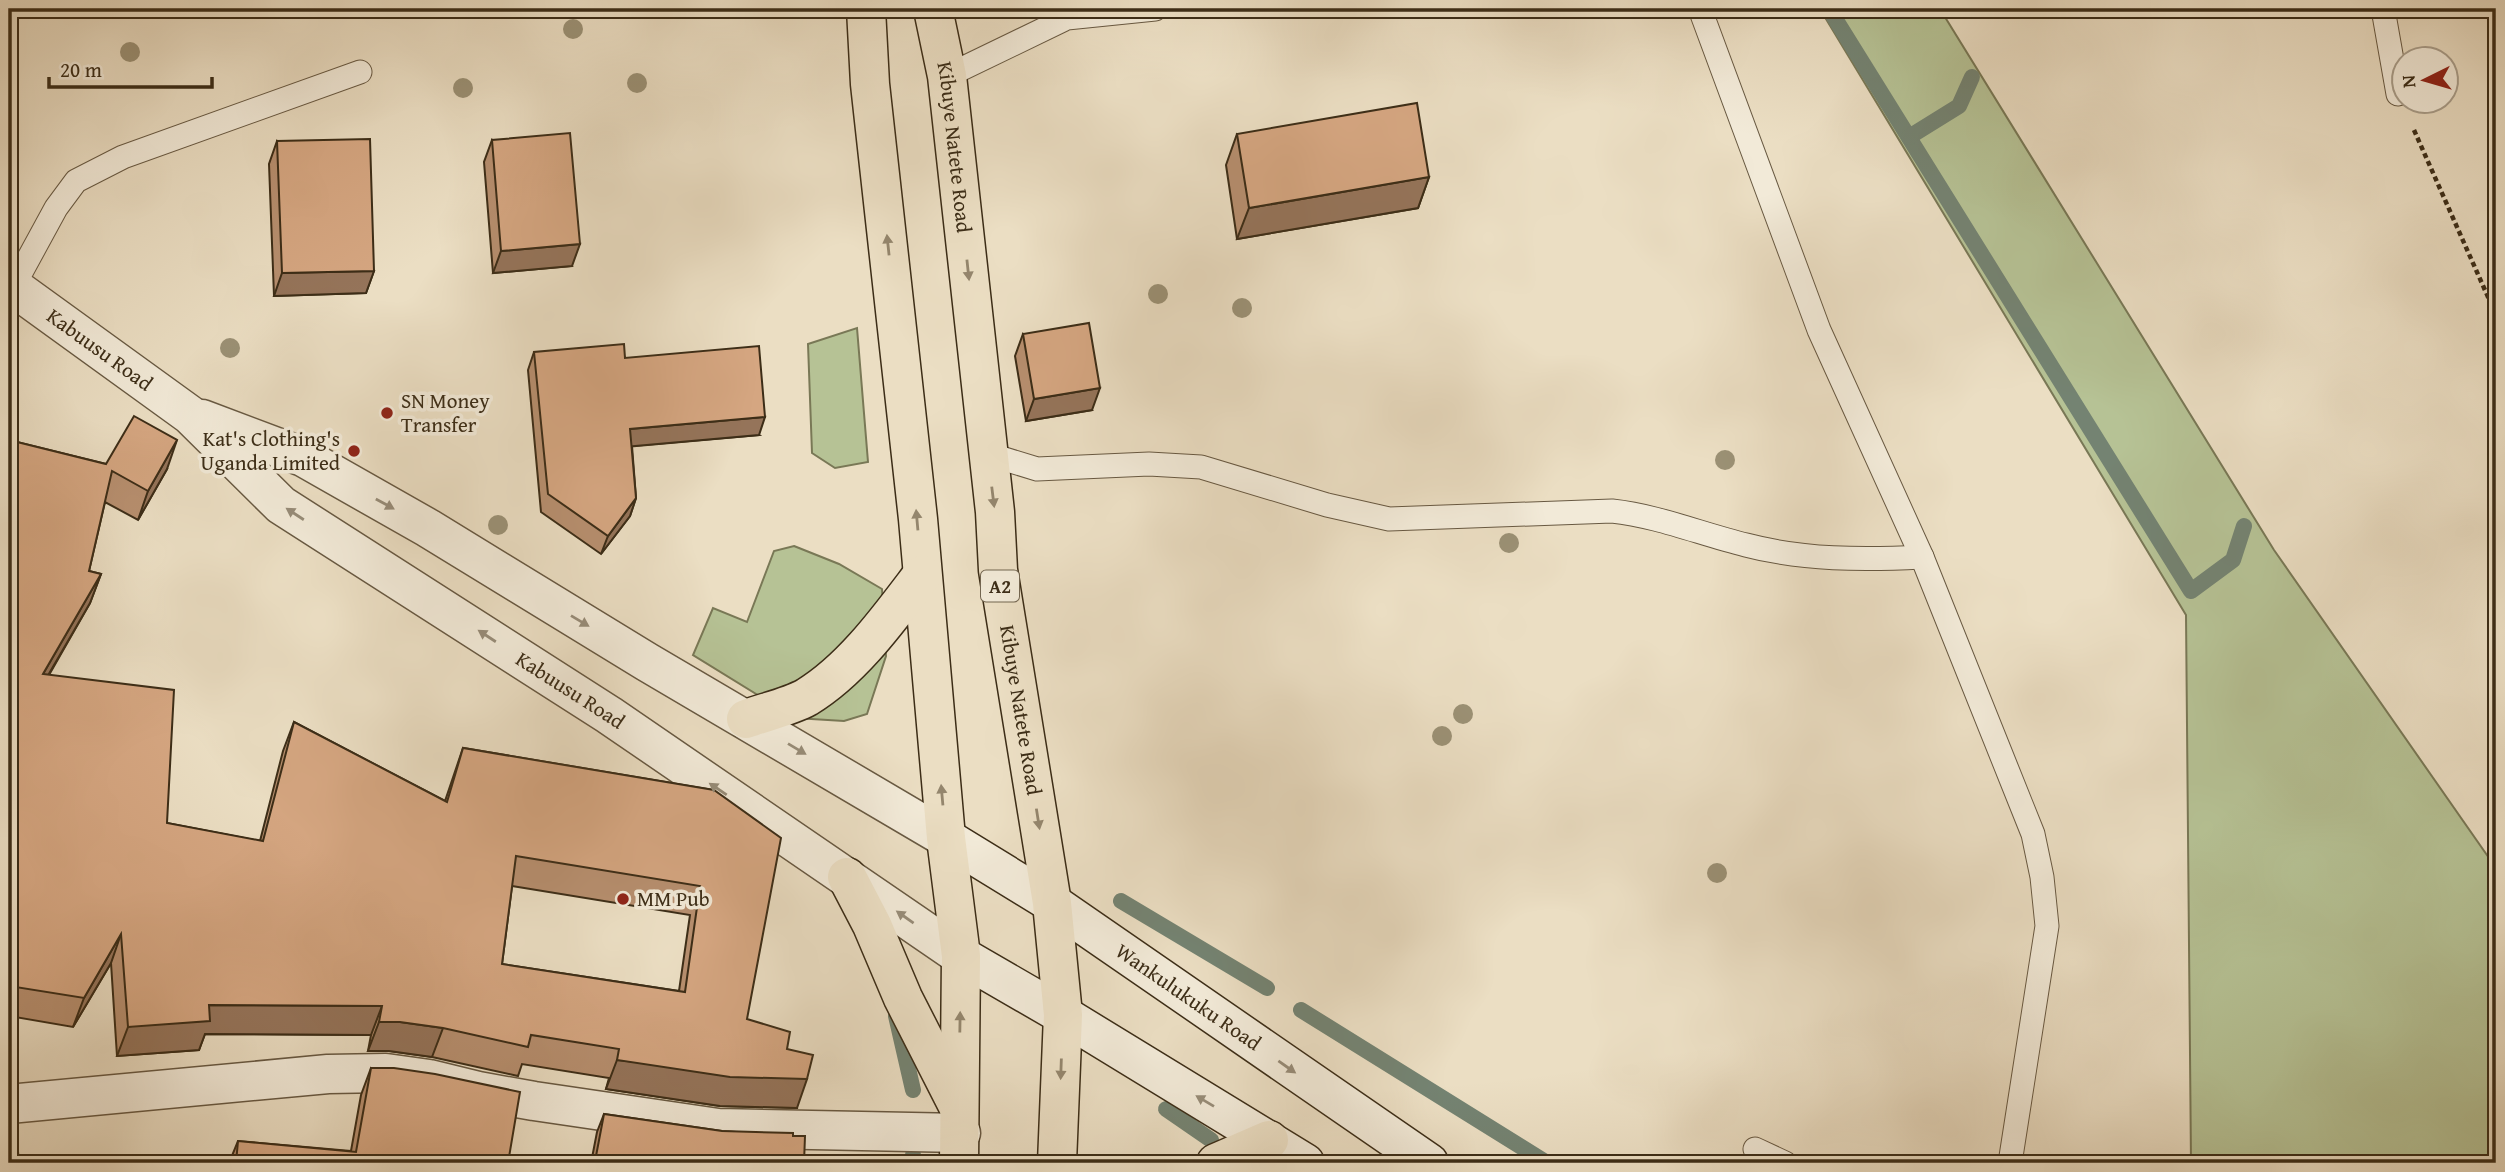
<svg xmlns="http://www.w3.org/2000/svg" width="2505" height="1172" font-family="'Gentium Book Plus',serif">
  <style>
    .green { fill: #b6c295; stroke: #797856; stroke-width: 2 }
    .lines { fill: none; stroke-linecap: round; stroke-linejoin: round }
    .stream { stroke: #748372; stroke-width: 16 }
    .service-casing { stroke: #685942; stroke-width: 25 }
    .minor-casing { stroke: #685942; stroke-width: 41 }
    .tertiary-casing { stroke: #685942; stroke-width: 41 }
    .secondary-casing { stroke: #3c2d17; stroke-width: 41 }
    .primary-casing { stroke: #3c2d17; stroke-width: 41 }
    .path { stroke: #3c2d17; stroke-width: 4.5; stroke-dasharray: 5 3.5; stroke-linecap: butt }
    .service { stroke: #f2ead8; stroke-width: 23 }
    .minor { stroke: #f2ead8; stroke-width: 38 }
    .tertiary { stroke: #f2ead8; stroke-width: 38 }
    .secondary { stroke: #f2ead8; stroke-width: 38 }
    .primary { stroke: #ebdec3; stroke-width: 38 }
    .tree { fill: #9b9175 }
    .wall { fill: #b78f6f; stroke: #3c2d17; stroke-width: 2; fill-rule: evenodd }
    .shaded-wall { fill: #95745a; stroke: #3c2d17; stroke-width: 2 }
    .building { fill: #d5a681; stroke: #3c2d17; stroke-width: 2; fill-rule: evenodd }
    .oneway { fill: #94866d }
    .oneway2 { fill: #978c78 }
    .poi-dot { fill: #8f2418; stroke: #f2ead8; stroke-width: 2.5 }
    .labels { text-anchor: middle; stroke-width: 7; stroke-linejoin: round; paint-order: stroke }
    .shield { fill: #f2ead8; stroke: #736651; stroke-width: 2 }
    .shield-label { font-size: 19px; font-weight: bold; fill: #3c2d17 }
    .street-label { font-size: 21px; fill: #3c2d17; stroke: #f2ead8 }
    .poi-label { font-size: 21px; fill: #3c2d17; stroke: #f2ead8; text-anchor: start }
  </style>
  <rect width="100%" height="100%" fill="#ebdec3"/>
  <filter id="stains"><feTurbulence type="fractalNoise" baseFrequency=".00286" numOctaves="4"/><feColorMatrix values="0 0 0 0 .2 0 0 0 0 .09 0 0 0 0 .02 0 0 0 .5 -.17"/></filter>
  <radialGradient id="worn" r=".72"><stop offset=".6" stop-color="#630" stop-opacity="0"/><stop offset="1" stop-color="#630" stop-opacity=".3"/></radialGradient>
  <g class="green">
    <polygon points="1820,9 1940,9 2274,550 2496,868 2496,1163 2191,1163 2186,615"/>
    <polygon points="857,328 868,462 835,468 812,453 808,344"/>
    <polygon points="794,546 839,564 882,589 886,656 867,714 844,721 795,718 693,655 713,608 747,622 774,551"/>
  </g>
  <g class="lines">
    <g class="stream">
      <polyline points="1829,9 2191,591 2233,560 2244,526"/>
      <polyline points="1909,137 1959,106 1972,77"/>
      <polyline points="1121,901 1267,988"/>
      <polyline points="1301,1010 1547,1163"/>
      <polyline points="896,1016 913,1090"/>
      <polyline points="1166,1109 1211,1140"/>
      <polyline points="913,1163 913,1155"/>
    </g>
    <g class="service-casing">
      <g id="service">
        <polyline points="1700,9 1819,330 1922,557 2033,834 2042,877 2047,926 2010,1163"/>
        <polyline points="2383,9 2398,94"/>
        <polyline points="947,76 1067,18 1155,9"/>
        <polyline points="13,287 56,208 76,181 123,157 360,72"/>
        <path d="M988,454l49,15 112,-5 52,3 126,38 62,14 223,-8c46,5 89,23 134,34 57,15 117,15 176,12"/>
        <polyline points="1755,1149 1785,1163"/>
      </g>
    </g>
    <g class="minor-casing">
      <polyline id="minor" points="9,1104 328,1074 386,1073 429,1079 478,1091 534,1101 718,1128 961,1133"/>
    </g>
    <g class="tertiary-casing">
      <g id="tertiary">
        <path id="s1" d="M9,284l181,131 91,90 328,210 352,241"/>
        <polyline points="202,419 303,457 428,528 647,662 946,838"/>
      </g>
    </g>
    <g class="secondary-casing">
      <g id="secondary">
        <path id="s2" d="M946,838l106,65 377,260"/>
        <polyline points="961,956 1063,1015 1305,1163"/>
      </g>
    </g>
    <g class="primary-casing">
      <g id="primary">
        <polyline points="866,9 870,84 918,519 946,838 961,956 959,1163"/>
        <path id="s3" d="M933,9l14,67 48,436 3,58 54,333 11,112 -6,148"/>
        <path d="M746,719c19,-7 43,-12 61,-22 46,-28 83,-80 115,-122"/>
        <polyline points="847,877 872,925 903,998 957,1104"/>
        <polyline points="1216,1163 1269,1140"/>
      </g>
    </g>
    <polyline class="path" points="2414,130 2496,315"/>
    <use href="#service" class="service"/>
    <use href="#minor" class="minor"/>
    <use href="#tertiary" class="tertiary"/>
    <use href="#secondary" class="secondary"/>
    <use href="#primary" class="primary"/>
  </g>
  <g class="tree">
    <circle cx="573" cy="29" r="10"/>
    <circle cx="130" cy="52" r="10"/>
    <circle cx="637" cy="83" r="10"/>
    <circle cx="463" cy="88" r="10"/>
    <circle cx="1158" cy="294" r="10"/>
    <circle cx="1242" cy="308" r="10"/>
    <circle cx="230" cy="348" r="10"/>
    <circle cx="1725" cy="460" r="10"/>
    <circle cx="498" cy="525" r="10"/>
    <circle cx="1509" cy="543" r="10"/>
    <circle cx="1463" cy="714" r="10"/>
    <circle cx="1442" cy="736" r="10"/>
    <circle cx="1717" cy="873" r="10"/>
  </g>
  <g class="wall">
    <polygon points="1237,134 1429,177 1418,208 1237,239 1226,165"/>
    <polygon points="492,140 572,266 493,273 484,162"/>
    <polygon points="277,141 374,271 366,293 274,296 269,164"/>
    <polygon points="1023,334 1092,410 1026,421 1015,356"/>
    <polygon points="534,352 625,358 759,435 632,446 636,498 630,516 601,554 541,512 528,370"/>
    <path d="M9,440l97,24 61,5 -29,51 -33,-18 -16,69 12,3 -11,29 -41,72 118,148 93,18 23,-90 11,-29 151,79 18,-53 251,42 33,229 40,30 10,59 -77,-2 -114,-17 3,-11 -87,-14 -4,12 -86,-19 -43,-6h-21l3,-16 -166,-1 -6,16 -82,6 -6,-93 -38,64 -64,-11zM512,886l178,29 -11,76 -177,-27z"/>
    <polygon points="371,1068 508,1158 508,1163 229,1163 238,1141 351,1151 361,1095"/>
    <polygon points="604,1114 722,1131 793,1136 804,1163 591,1163 597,1132"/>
  </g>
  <g class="shaded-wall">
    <polygon points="1429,177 1418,208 1237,239 1249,208"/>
    <polygon points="580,244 572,266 493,273 501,251"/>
    <polygon points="374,271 366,293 274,296 282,273"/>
    <polygon points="1100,388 1092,410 1026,421 1034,399"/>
    <polygon points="765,417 759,435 624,447 630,429"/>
    <polygon points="177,440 167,469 138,520 148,491"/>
    <polygon points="636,498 630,516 601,554 608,536"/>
    <polygon points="101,574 90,603 32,703 43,674"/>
    <polygon points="121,934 111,963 73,1027 84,998"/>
    <polygon points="209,1005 382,1006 371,1035 205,1034 199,1050 117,1056 128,1027"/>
    <polygon points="379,1022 400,1022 443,1028 432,1057 389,1051 368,1051"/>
    <polygon points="617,1060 807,1079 797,1108 720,1106 606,1089"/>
  </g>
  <g class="building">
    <polygon points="9,14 18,16 9,57"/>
    <polygon points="1417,103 1429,177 1249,208 1237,134"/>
    <polygon points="570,133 580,244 501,251 492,140"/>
    <polygon points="370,139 374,271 282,273 277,141"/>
    <polygon points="1089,323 1100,388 1034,399 1023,334"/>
    <polygon points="624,344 625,358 759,346 765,417 630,429 636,498 608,536 548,494 534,352"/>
    <path d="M134,416l43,24 -29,51 -36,-20 -23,100 12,3 -58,100 131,16 -7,133 96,18 31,-119 153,80 16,-54 251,42 67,48 -34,181 43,13 -3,17 26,6 -6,24 -77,-2 -113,-17 2,-11 -88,-14 -3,12 -85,-19 -43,-6h-21l3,-16 -173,-1 1,16 -82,6 -7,-93 -37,64 -75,-12v-546l97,24zM516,856l184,30 -15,106 -183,-28z"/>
    <polygon points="371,1068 394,1068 435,1074 520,1092 508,1163 236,1163 238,1141 356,1152"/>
    <polygon points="604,1114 722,1131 793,1133 793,1136 805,1136 804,1163 624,1163 596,1156"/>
    <polygon points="15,1117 19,1163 9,1163 9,1118"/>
  </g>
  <defs><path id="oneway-solid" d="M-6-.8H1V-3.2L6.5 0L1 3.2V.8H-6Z" transform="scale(1.75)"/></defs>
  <g class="oneway">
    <use href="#oneway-solid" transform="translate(888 245) rotate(-96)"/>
    <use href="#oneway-solid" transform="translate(968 270) rotate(84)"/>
    <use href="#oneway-solid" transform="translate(993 497) rotate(83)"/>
    <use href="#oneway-solid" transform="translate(917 520) rotate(-95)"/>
    <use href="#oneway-solid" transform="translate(942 795) rotate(-95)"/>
    <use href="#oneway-solid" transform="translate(1038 819) rotate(81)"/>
    <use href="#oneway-solid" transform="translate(960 1022) rotate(-89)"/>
    <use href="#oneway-solid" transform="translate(1061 1069) rotate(92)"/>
  </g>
  <g class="oneway2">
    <use href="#oneway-solid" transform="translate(385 504) rotate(29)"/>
    <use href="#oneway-solid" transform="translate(295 514) rotate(-147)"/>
    <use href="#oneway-solid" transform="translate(580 621) rotate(31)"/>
    <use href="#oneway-solid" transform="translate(487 636) rotate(-147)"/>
    <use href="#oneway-solid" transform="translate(797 749) rotate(31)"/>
    <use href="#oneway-solid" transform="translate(718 789) rotate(-146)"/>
    <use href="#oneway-solid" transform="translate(905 917) rotate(-145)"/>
    <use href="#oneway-solid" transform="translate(1287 1067) rotate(35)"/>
    <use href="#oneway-solid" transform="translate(1205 1101) rotate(-149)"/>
  </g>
  <g class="poi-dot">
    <circle cx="387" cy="413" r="7"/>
    <circle cx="354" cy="451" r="7"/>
    <circle cx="623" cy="899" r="7"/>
  </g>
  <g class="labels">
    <rect class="shield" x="981" y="570.5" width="38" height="31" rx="5"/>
    <g class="shield-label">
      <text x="1000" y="593">A2</text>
    </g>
    <g class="street-label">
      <text dy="7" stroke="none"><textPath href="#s3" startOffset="140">Kibuye Natete Road</textPath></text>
      <text dy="7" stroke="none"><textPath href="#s1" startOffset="112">Kabuusu Road</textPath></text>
      <text dy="7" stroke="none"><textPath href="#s1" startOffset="695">Kabuusu Road</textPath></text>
      <text dy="7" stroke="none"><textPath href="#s3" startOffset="707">Kibuye Natete Road</textPath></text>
      <text dy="7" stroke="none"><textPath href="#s2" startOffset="290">Wankulukuku Road</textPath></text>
    </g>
    <g class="poi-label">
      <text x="401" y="408">SN Money<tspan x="401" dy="24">Transfer</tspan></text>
      <text x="340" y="446" text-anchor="end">Kat's Clothing's<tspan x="340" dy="24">Uganda Limited</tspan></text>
      <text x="637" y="906">MM Pub</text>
    </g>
  </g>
  <rect width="2505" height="1172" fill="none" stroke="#ebdec3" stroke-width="35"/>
  <rect x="10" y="10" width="2484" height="1151" fill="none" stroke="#3c2d17" stroke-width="3.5"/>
  <rect x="18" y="18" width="2470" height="1137" fill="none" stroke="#3c2d17" stroke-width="2"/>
  <g transform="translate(2425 80) rotate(265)"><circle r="33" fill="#f2ead8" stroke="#a99e8b" stroke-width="2"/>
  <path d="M0-5L12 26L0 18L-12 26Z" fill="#8f2418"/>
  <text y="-10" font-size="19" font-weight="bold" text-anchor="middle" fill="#3c2d17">N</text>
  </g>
  <path d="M49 77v10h163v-10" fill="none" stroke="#3c2d17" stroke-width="3.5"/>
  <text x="60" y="77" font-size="21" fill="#3c2d17" stroke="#f2ead8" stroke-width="5" paint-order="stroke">20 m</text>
  <rect width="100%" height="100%" filter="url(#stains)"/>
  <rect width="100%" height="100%" fill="url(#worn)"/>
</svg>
